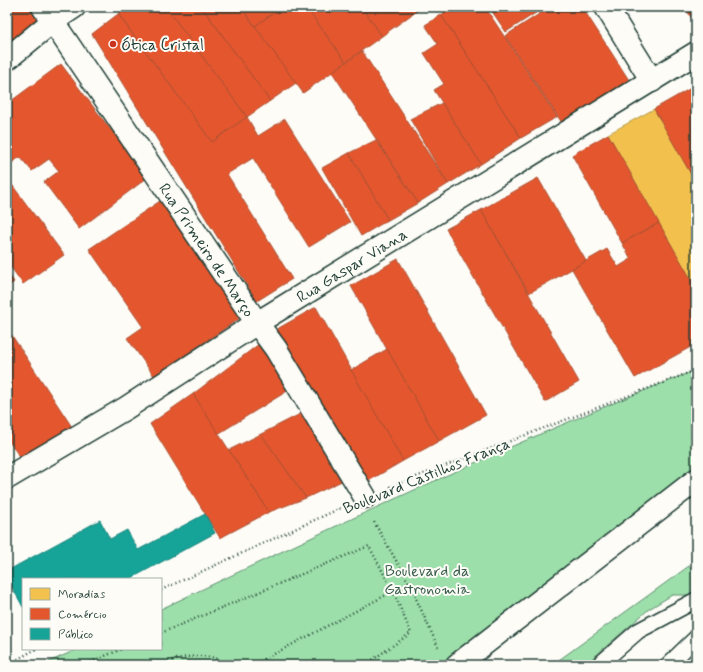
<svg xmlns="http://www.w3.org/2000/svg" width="703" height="672" font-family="Mynerve,sans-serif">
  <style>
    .green { fill: #9ddfaa; stroke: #5e8e6f }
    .homes { fill: #f2c14e; stroke: #b39946 }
    .shops { fill: #e4572e; stroke: #a94f30 }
    .public { fill: #17a398; stroke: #19847a }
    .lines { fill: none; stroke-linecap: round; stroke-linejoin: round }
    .service-casing { stroke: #1f3d34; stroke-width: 18 }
    .pedestrian-casing { stroke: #1f3d34; stroke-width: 25 }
    .minor-casing { stroke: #1f3d34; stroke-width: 25 }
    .secondary-casing { stroke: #1f3d34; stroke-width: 25 }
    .path { stroke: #1f3d34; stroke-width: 2.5; stroke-dasharray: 1 3; stroke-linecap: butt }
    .service { stroke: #fdfcf7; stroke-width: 15 }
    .pedestrian { stroke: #fdfcf7; stroke-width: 22 }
    .minor { stroke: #fdfcf7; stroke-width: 22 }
    .secondary { stroke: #fdfcf7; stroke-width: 22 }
    .poi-dot { fill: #c8321e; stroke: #fdfcf7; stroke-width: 1.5 }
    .labels { text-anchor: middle; stroke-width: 4; stroke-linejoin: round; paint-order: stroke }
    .poi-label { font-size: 16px; fill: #1f3d34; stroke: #fdfcf7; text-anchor: start }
    .street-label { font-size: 16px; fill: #1f3d34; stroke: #fdfcf7 }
    .park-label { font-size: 16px; fill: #385d4c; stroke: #fdfcf7 }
  </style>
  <rect width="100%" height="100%" fill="#fdfcf7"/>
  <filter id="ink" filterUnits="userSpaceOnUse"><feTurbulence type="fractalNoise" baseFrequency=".025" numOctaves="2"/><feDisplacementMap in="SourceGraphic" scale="8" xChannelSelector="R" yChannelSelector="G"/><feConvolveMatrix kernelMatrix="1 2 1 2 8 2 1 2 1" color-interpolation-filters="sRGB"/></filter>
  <g filter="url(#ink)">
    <g class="green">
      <path d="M696,370v111l-239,184h-415l36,-16h83v-40c176,-84 353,-168 535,-239z"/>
      <polygon points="689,566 696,578 696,595 672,595 649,609 585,665 552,665"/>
    </g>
    <polygon class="homes" points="654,109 696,183 696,288 608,134"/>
    <g class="shops">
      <polygon points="7,7 28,7 39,22 7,45"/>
      <polygon points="128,7 166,7 247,117 212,142 118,14"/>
      <polygon points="166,7 202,7 270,101 247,117"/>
      <polygon points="202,7 241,7 296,83 270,101"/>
      <polygon points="241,7 282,7 255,26"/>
      <polygon points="282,7 306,7 346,62 303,93 255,26"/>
      <polygon points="306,7 362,7 382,36 346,62"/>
      <polygon points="362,7 422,7 382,36"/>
      <polygon points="452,7 485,7 557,117 521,138 441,15"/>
      <polygon points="489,7 545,7 506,32"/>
      <polygon points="550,7 582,7 629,80 562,123 505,36"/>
      <polygon points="685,7 696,7 696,26"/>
      <polygon points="118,14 212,142 247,117 258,136 285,119 350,222 309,247 253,158 227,174 292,279 257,301 92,34"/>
      <polygon points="441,15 521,138 481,164 434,90 444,84 424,53 438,44 425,25"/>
      <polygon points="362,51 448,184 418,203 332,72"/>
      <polygon points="61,64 147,178 79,229 44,182 59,171 49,159 32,171 20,157 9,165 7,162 7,104"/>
      <polygon points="696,85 696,96 691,88"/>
      <polygon points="691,88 696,96 696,183 654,109"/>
      <polygon points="442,103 481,164 448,184 410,119"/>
      <polygon points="608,134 659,223 622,243 572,155"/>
      <polygon points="376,140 418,203 388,220 349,153"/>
      <polygon points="349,153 388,220 361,236 322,168"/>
      <polygon points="7,178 64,255 23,284 7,262"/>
      <polygon points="538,178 586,261 529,293 481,210"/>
      <polygon points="160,201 240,318 154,376 127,338 143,327 89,249"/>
      <polygon points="481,210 579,382 545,402 446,229"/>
      <polygon points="659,223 696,288 696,344 635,378 572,269 607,249 618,267 631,259 622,243"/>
      <polygon points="398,259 486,415 439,441 351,286"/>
      <polygon points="7,272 14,282 7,287"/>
      <polygon points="316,307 403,461 365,483 277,329"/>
      <polygon points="7,328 72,427 21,459 7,438"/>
      <polygon points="259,344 289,390 218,434 193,394"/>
      <polygon points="387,349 439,441 403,461 351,370"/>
      <polygon points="193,394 269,512 220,538 150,424"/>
      <polygon points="306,411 348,478 306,498 261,434"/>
      <polygon points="261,434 306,498 269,512 229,450"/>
    </g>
    <polygon class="public" points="205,514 215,533 130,579 23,579 23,607 7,578 7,571 100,520 110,539 127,530 138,550"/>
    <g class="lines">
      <g class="service-casing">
        <g id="service">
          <polyline points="599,665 638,631 696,600"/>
          <polyline points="668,665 696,638"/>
        </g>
      </g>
      <g class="pedestrian-casing">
        <polyline id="pedestrian" points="7,59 53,21 74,7"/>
      </g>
      <g class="minor-casing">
        <g id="minor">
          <path id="s1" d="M43,7l214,316 19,26 89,148"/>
          <polyline points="606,7 652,81"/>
          <path id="s2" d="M7,478l119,-70 131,-85 439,-270"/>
        </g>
      </g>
      <g class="secondary-casing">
        <polyline id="secondary" points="457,665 696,480"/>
      </g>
      <g class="path">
        <polyline points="390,487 696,370"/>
        <polyline points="374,522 409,583 438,647"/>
        <polyline points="161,590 341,508"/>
        <polyline points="161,633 369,546 393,591 411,633 365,665"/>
        <polyline points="7,665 36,649"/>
        <polyline points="83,665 122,649"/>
        <path d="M157,665c21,-7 51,-16 71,0"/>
        <polyline points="253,665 409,583"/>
      </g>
      <use href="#service" class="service"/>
      <use href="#pedestrian" class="pedestrian"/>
      <use href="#minor" class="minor"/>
      <use href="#secondary" class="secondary"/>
    </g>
  </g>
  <circle class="poi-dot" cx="113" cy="44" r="4"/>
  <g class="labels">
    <g class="poi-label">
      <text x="121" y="50">Ótica Cristal</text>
    </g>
    <g class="street-label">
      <text dy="6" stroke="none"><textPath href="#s1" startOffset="293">Rua Primeiro de Março</textPath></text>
      <text dy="6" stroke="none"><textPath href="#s2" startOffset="405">Rua Gaspar Viana</textPath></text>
      <text transform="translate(426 475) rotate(-22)" y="6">Boulevard Castilhos França</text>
    </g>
    <g class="park-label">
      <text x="427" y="576">Boulevard da<tspan x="427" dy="18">Gastronomia</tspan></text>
    </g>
  </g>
  <rect width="703" height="672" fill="none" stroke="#fdfcf7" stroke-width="24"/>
  <rect x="12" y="12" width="679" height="648" fill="none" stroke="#1f3d34" stroke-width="1.5" filter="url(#ink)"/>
  <rect x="22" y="578" width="140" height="72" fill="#fdfcf7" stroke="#a4b0a9"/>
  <rect x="30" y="588" width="20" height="12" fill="#f2c14e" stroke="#a4b0a9"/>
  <text x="58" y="598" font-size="12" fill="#1f3d34">Moradias</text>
  <rect x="30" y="608" width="20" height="12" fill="#e4572e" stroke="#a4b0a9"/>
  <text x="58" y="618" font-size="12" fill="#1f3d34">Comércio</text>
  <rect x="30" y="628" width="20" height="12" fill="#17a398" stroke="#a4b0a9"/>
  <text x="58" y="638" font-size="12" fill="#1f3d34">Público</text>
</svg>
